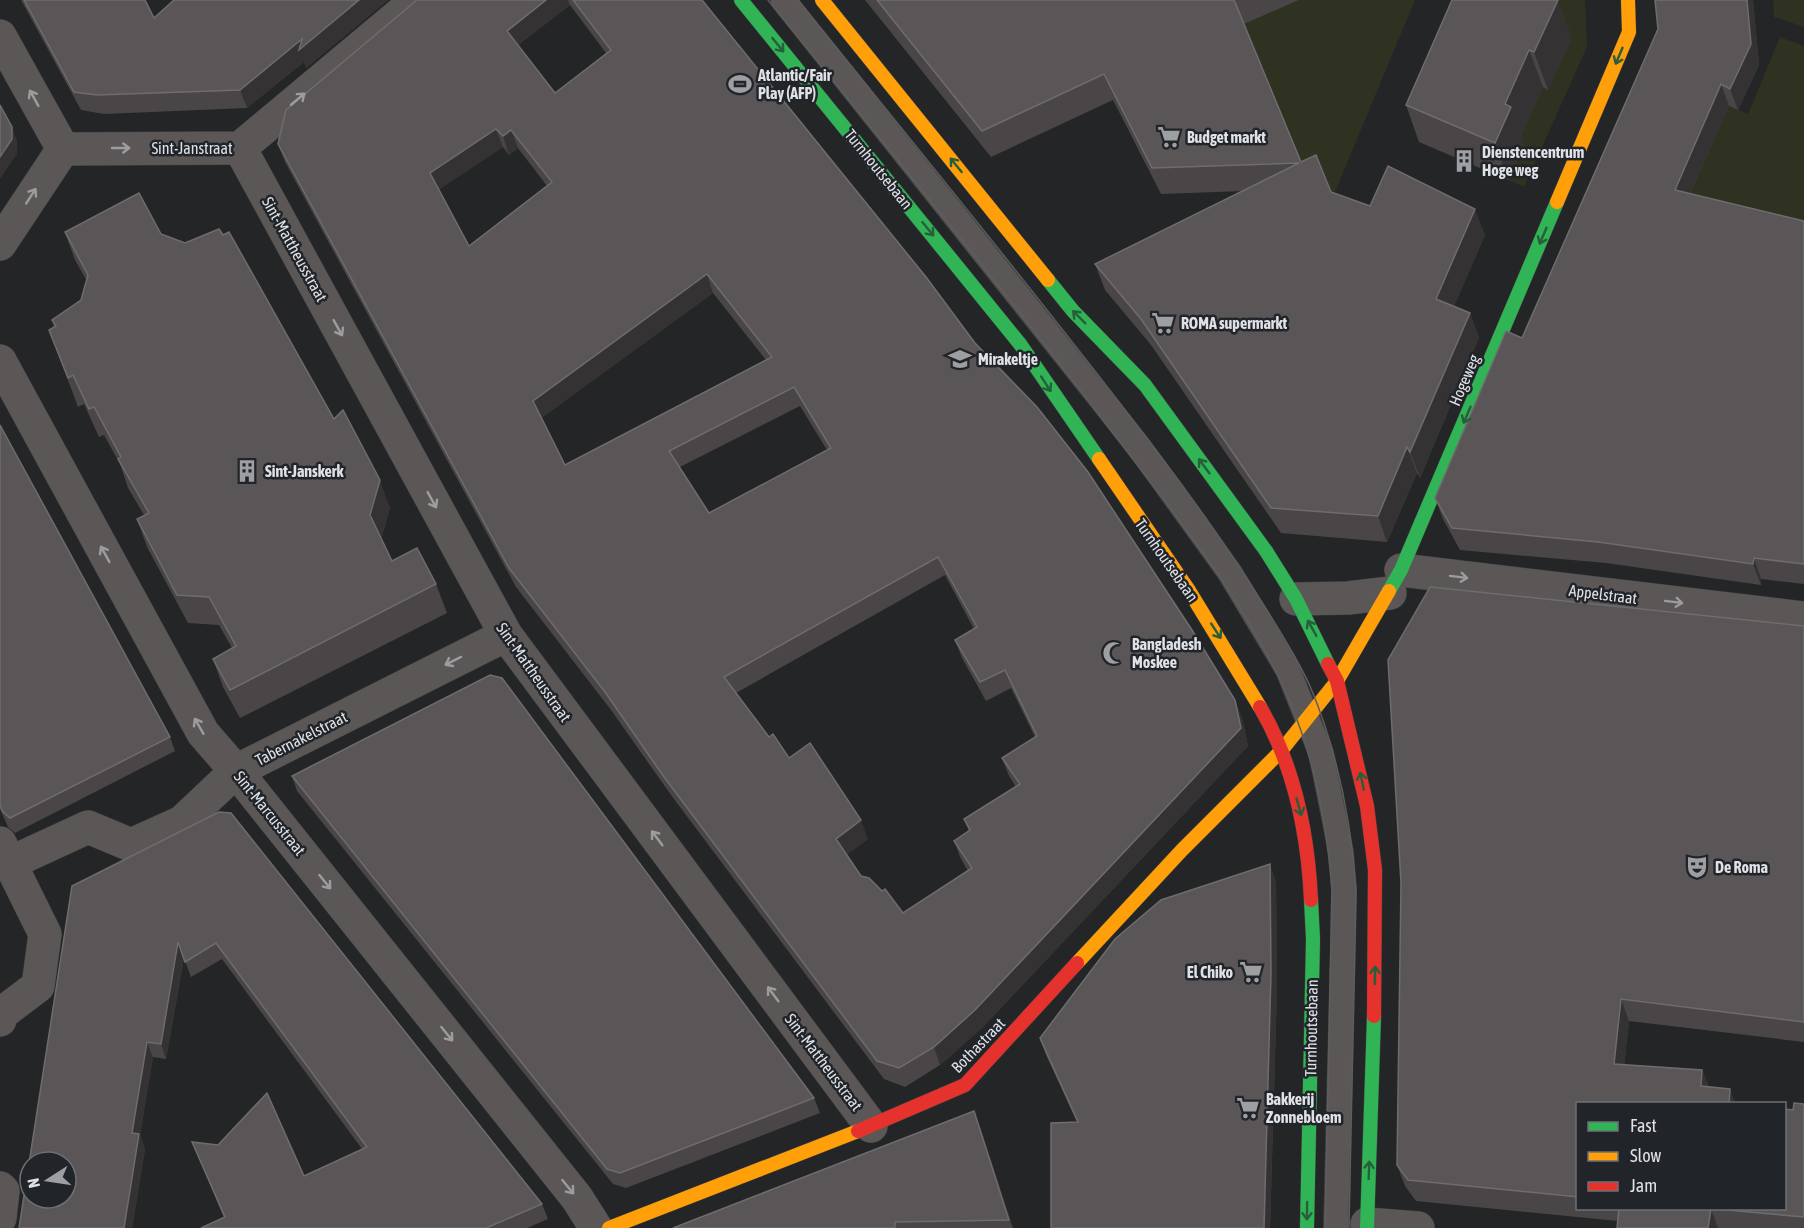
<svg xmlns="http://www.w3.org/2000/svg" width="1804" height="1228" font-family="'Asap Condensed',sans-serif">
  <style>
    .green { fill: #2f3121 }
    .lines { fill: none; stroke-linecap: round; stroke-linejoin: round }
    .lane-casing { stroke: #3e3f41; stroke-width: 26 }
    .street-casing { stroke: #3e3f41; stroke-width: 34 }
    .fast-casing { stroke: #3e3f41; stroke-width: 15 }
    .slow-casing { stroke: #3e3f41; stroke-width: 15 }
    .jam-casing { stroke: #3e3f41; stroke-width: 15 }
    .lane { stroke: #5b5757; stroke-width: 24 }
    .street { stroke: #5b5757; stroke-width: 33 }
    .fast { stroke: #30b455; stroke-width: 14 }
    .slow { stroke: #ff9f0a; stroke-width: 14 }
    .jam { stroke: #e5322d; stroke-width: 14 }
    .tram { stroke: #5f5d5e; stroke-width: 1.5 }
    .wall { fill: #4a4647; fill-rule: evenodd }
    .shaded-wall { fill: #343233 }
    .building { fill: #5a5658; stroke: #6f6c6e; stroke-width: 1.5; fill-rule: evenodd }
    .oneway { stroke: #275e3b }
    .oneway2 { stroke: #9d9c9e }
    .labels { text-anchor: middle; stroke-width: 5; stroke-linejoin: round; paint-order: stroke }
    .poi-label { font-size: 16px; font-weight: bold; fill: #dfe1e5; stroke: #212429; text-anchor: start }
    .street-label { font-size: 16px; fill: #dfe1e5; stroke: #212429 }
  </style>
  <rect width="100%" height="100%" fill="#232527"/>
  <g class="green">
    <polygon points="1299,0 1415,0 1332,199 1310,188 1242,25"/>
    <polygon points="1487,0 1585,0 1587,47 1524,187 1508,180 1524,145 1518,142"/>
    <polygon points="1773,0 1804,0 1804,27 1774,17"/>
    <polygon points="1780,37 1804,46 1804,239 1669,242 1729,106 1748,114"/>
  </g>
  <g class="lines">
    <g class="lane-casing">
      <polyline id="lane" points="783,0 1139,447 1230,573 1288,670 1321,753 1341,852 1344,890 1343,946 1336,1228"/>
    </g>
    <g class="street-casing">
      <g id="street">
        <polyline points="0,36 63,149"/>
        <polyline points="240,148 506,635 871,1126"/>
        <polyline points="63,149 240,148 417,0"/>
        <polyline points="0,244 63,149"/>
        <polyline points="0,361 203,733 236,771 577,1198 596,1228"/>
        <polyline points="1401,570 1804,618"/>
        <polyline points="1296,599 1348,598 1390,593"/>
        <polyline points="0,843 45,934 38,986 1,1014 0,1020"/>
        <polyline points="10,863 88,827 131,845 182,822 236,771 506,635"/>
        <polyline points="0,1188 3,1191 0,1218"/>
        <polyline points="1367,1224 1418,1228"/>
      </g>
    </g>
    <g class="fast-casing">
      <g id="fast">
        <polyline points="741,0 1020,344 1099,459"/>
        <polyline points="1048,280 1073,311 1145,385 1266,551 1296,599 1328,664"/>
        <polyline points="1389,591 1401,570 1557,202"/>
        <polyline points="1307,1228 1313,939 1311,900"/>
        <polyline points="1367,1228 1374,1016"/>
      </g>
    </g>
    <g class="slow-casing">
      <g id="slow">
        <polyline points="822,0 1048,280"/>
        <polyline points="1557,202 1629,32 1628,0"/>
        <polyline points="1099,459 1188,589 1260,707"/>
        <polyline points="1077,963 1182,850 1281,751 1337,681 1389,591"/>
        <polyline points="609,1228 858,1131"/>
      </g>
    </g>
    <g class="jam-casing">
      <g id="jam">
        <polyline points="1328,664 1337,681 1367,806 1375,870 1374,1016"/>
        <path d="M1260,707c34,58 48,127 51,193"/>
        <polyline points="858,1131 965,1085 1077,963"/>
      </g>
    </g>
    <use href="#lane" class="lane"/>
    <use href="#street" class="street"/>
    <use href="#fast" class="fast"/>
    <use href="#slow" class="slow"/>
    <use href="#jam" class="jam"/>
    <g class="tram">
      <path d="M768,0c117,145 236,289 348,437 63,83 133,168 174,265 25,59 37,124 42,188l-7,338"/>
      <path d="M798,0c111,138 223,274 331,415 49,63 97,128 139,197 15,24 30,48 42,74 27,64 41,135 46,203l-7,339"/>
    </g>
  </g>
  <g class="wall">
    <polygon points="21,0 145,0 154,18 388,0 306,68 304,62 247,108 104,114 81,110"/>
    <path d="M417,0h285l540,718 6,28 -266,282 -42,37 -35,22 -21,-8 -213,-284 -60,-85 -95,-123 -231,-425 -7,-18zM570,5l36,48 -51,40 -37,-48zM503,147l6,8 9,-7 29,38 -78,60 -30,-57zM713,293l53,67 -201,105 -24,-47zM800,406l27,44 -118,63 -29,-46zM945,575l29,54 -19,11 7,18 24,43 25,-13 24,49 -33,21 7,18 7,11 -52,32 5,12 -15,10 7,18 7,12 -65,42 -42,-37 -15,-21 22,-16 -99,-102 -33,-44z"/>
    <polygon points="865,0 1299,0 1244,24 1301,162 1331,192 1370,206 1485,235 1454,306 1470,313 1479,338 1420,478 1417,473 1387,542 1281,533 1151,345 1105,290 1095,264 1243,191 1161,194 1113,100 991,157"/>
    <polygon points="1452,0 1572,37 1548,90 1543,87 1521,136 1524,145 1508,180 1419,142 1406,105"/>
    <polygon points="1655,0 1753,0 1759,65 1738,110 1729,106 1690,194 1804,221 1804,584 1761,579 1761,585 1606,563 1460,550 1443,519 1435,498 1522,338 1658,29"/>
    <polygon points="65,232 161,234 334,419 390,508 381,539 392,561 436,584 447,613 240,718 223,687 213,659 232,648 219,625 188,623 147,547 137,519 144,515 128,488 120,464 104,435 99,437 84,404 78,407 49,330 54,327 52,320 81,300 87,281 75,260"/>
    <polygon points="0,425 170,737 175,751 15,833 8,827 0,809"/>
    <polygon points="1804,626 1804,1042 1629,1021 1624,1065 1702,1070 1709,1087 1730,1089 1735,1104 1578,1104 1578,1209 1785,1209 1793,1110 1804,1104 1804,1228 1617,1228 1618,1221 1416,1201 1405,1186 1397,1165"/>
    <polygon points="292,776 814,1098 820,1113 626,1188 613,1184 297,791"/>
    <polygon points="219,812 542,1204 548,1219 527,1228 201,1228 224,1218 192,1142 304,1176 362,1149 222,959 191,977 184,958 166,1059 153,1057 140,1135 145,1149 132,1228 19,1228"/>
    <polygon points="1276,881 1277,989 1270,1228 1077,1122 1046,1055 1040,1038"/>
    <polygon points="980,1127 1013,1228 673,1228"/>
  </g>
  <g class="shaded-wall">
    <polygon points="359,0 388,0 306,68 304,62 247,108 240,90 302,39"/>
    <polygon points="546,0 568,0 570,5 513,49 507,31"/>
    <polygon points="1558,0 1572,37 1548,90 1534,52"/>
    <polygon points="1747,0 1753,0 1759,65 1738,110 1730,89"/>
    <polygon points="1529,50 1543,87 1521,136 1524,145 1508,180 1495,143 1505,104"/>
    <polygon points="1721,84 1729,106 1682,211 1675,190"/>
    <polygon points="12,127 17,141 17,154 0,179 0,157"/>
    <polygon points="496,129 503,147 437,191 430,173"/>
    <polygon points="511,130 518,148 509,155 503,136"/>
    <polygon points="1475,209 1485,235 1446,325 1436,299"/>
    <polygon points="707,274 713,293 539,420 533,401"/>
    <polygon points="1470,313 1479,338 1420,478 1410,452"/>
    <polygon points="1407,447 1417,473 1387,542 1378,516"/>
    <polygon points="380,480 390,508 380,543 370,515"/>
    <polygon points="1754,558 1761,579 1761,585 1753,564"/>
    <polygon points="1235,700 1242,718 1248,746 982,1028 940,1065 934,1047"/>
    <polygon points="861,820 868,839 842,858 836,839"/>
    <polygon points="1270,864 1276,881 1277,989 1270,1228 1264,1228"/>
    <polygon points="178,942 184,958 166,1059 161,1044"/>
    <polygon points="1621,999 1629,1021 1622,1086 1614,1064"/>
    <polygon points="147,1042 153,1057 140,1135 145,1149 132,1228 124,1228 132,1133"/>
    <polygon points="1702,1070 1710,1091 1701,1086"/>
    <polygon points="1730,1089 1735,1104 1729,1104"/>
    <polygon points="974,1111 980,1127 1013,1228 1009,1220"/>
    <polygon points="1711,1209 1718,1228 1708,1228"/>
  </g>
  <g class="building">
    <polygon points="24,0 145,0 154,18 174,0 359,0 299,50 302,39 240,90 97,95 74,92"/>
    <path d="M417,0h129l-39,31 48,62 56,-43 -38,-50h129l224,277 49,66 62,64 51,65 104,158 43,70 6,28 -266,282 -41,37 -35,21 -22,-7 -213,-284 -59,-85 -96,-124 -231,-424 8,-34zM496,129l7,7 8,-6 41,52 -83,64 -39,-73zM707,274l65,83 -207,108 -32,-64zM794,387l37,61 -122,65 -40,-62zM938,557l39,70 -22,13 25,42 25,-12 32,66 -35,22 18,26 -56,35 6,11 -16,11 18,27 -69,45 -18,-24 -3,2 -13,-13 -8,-2 -25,-37 25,-19 -51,-77 -21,15 -16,-24 -4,3 -45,-60z"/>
    <polygon points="877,0 1234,0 1301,162 1316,155 1331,192 1370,206 1388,166 1475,209 1436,299 1470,313 1410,452 1407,447 1378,516 1271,508 1141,319 1095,264 1299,163 1152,168 1104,74 982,131"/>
    <polygon points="1452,0 1558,0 1534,52 1529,50 1505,104 1511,107 1495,143 1406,105"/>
    <polygon points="1655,0 1747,0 1751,44 1730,89 1721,84 1675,190 1804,221 1804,564 1754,558 1753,564 1598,542 1452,528 1435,498 1506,331 1522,338 1658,29"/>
    <polygon points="0,105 12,127 12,139 0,157"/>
    <polygon points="139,193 161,234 185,243 219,229 223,235 229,232 334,419 343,410 380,480 370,515 392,561 417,548 436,584 230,690 213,659 236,646 209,597 177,595 137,519 149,513 118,459 121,457 94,407 89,409 73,375 68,378 49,330 56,326 52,320 81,300 88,275 65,232"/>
    <polygon points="0,425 170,737 10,818 3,812 0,806"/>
    <polygon points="1430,587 1804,626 1804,1022 1621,999 1614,1064 1702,1070 1701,1086 1730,1089 1729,1104 1578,1104 1578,1197 1408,1180 1397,1165 1401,883 1388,660"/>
    <polygon points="490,675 502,678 814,1098 620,1173 607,1169 292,776"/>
    <path d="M219,812l12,1 311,391 -56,24h-285l24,-11 -33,-75 26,3 49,-52 37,83 63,-29 -151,-204 -31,19 -7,-20 -17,102 -14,-2 -15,91 7,1 -15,94h-105l53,-342zM30,1162h36v36h-36z"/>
    <polygon points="1270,864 1271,973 1264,1228 1051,1228 1051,1123 1078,1122 1040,1038 1115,939 1161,900"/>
    <polygon points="1794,1103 1804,1104 1804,1217 1716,1209 1785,1209 1785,1109 1793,1110"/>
    <polygon points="974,1111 1009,1220 895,1222 895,1228 673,1228"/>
    <polygon points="1619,1209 1711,1209 1708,1228 1617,1228"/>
  </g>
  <defs><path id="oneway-shaft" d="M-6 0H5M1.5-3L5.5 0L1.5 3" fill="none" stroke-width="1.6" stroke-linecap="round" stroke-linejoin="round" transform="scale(1.5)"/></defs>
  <g class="oneway">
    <use href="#oneway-shaft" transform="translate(778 45) rotate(51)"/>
    <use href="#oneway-shaft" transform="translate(1619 56) rotate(113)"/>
    <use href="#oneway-shaft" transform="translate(956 165) rotate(-129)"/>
    <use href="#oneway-shaft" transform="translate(928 229) rotate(51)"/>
    <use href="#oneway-shaft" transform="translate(1543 236) rotate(113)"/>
    <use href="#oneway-shaft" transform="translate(1079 317) rotate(-135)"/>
    <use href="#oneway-shaft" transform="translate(1046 384) rotate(57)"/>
    <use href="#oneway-shaft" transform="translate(1467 415) rotate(113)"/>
    <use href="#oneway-shaft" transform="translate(1204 466) rotate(-127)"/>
    <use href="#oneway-shaft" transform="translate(1312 628) rotate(-119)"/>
    <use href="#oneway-shaft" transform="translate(1216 631) rotate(57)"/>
    <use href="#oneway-shaft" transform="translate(1362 781) rotate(-102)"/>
    <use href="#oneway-shaft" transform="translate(1299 807) rotate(74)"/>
    <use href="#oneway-shaft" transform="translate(1375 975) rotate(-89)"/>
    <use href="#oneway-shaft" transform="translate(1369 1170) rotate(-88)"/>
    <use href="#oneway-shaft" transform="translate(1307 1211) rotate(91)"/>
  </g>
  <g class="oneway2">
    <use href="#oneway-shaft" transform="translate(34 98) rotate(-119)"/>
    <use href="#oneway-shaft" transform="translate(298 99) rotate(-40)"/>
    <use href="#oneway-shaft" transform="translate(121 148)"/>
    <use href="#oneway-shaft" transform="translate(31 196) rotate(-57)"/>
    <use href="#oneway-shaft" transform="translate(338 328) rotate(61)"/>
    <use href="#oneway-shaft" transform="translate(432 500) rotate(61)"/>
    <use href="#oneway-shaft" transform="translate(105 554) rotate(-119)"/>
    <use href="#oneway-shaft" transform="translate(1459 577) rotate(7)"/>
    <use href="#oneway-shaft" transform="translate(1674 602) rotate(7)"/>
    <use href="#oneway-shaft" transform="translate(453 661) rotate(153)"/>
    <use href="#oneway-shaft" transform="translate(199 726) rotate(-120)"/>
    <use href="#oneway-shaft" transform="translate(657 838) rotate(-127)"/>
    <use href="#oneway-shaft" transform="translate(325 882) rotate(51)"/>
    <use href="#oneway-shaft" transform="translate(773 994) rotate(-127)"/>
    <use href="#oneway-shaft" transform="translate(447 1034) rotate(51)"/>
    <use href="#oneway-shaft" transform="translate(568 1187) rotate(51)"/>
  </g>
  <defs>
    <g id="stadium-bare" transform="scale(1.8)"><path d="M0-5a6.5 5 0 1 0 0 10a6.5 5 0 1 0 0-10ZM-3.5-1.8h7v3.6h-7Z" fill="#9d9fa2" stroke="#212429" stroke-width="2.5" paint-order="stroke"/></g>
    <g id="supermarket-bare" transform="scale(1.8)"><path d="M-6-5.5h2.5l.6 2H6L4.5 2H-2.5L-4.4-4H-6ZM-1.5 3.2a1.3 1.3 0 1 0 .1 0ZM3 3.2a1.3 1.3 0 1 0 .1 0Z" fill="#9d9fa2" stroke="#212429" stroke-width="2.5" paint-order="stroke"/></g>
    <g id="building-bare" transform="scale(1.8)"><path d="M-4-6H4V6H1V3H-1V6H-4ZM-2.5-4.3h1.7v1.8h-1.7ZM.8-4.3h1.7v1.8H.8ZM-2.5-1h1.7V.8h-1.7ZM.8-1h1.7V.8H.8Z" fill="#9d9fa2" stroke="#212429" stroke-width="2.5" paint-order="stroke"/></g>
    <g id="school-bare" transform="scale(1.8)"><path d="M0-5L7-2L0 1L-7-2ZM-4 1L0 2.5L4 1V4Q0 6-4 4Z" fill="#9d9fa2" stroke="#212429" stroke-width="2.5" paint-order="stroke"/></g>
    <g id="mosque-bare" transform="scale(1.8)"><path d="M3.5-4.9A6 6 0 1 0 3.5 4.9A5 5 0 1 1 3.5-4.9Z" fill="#9d9fa2" stroke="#212429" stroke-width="2.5" paint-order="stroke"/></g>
    <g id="theatre-bare" transform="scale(1.8)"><path d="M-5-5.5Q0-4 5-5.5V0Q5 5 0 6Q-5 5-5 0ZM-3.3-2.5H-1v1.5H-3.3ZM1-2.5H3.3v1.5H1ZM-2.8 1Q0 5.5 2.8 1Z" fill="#9d9fa2" stroke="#212429" stroke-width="2.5" paint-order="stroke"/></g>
  </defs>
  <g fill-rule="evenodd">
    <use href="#stadium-bare" x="740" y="84"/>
    <use href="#supermarket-bare" x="1169" y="137"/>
    <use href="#building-bare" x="1464" y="161"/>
    <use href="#supermarket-bare" x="1163" y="323"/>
    <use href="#school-bare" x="960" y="359"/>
    <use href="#building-bare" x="247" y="471"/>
    <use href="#mosque-bare" x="1114" y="653"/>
    <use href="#theatre-bare" x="1697" y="867"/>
    <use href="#supermarket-bare" x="1251" y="972"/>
    <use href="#supermarket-bare" x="1248" y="1108"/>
  </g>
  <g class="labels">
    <g class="poi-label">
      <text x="758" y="81">Atlantic/Fair<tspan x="758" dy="18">Play (AFP)</tspan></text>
      <text x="1187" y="143">Budget markt</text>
      <text x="1482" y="158">Dienstencentrum<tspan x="1482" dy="18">Hoge weg</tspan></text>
      <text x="1181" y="329">ROMA supermarkt</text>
      <text x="978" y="365">Mirakeltje</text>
      <text x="265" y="477">Sint-Janskerk</text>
      <text x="1132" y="650">Bangladesh<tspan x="1132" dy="18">Moskee</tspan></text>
      <text x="1715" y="873">De Roma</text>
      <text x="1233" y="978" text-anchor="end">El Chiko</text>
      <text x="1266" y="1105">Bakkerij<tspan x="1266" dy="18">Zonnebloem</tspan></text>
    </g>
    <g class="street-label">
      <text x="192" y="154">Sint-Janstraat</text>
      <text transform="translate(879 169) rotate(51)" y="6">Turnhoutsebaan</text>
      <text transform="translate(295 249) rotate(61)" y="6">Sint-Mattheusstraat</text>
      <text transform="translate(1464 380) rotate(-67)" y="6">Hogeweg</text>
      <text transform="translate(1167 560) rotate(55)" y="6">Turnhoutsebaan</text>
      <text transform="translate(1603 594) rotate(7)" y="6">Appelstraat</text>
      <text transform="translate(534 672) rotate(55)" y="6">Sint-Mattheusstraat</text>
      <text transform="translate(301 738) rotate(-27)" y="6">Tabernakelstraat</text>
      <text transform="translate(270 813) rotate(51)" y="6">Sint-Marcusstraat</text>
      <text transform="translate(1311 1028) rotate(-89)" y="6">Turnhoutsebaan</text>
      <text transform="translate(978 1045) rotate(-46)" y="6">Bothastraat</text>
      <text transform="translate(824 1062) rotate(53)" y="6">Sint-Mattheusstraat</text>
    </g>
  </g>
  <rect x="1576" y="1102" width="210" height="108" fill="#212429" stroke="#6d7074" stroke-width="1.5"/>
  <rect x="1588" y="1122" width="30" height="9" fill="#30b455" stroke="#6d7074" stroke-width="1.5"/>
  <text x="1630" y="1132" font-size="18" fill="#dfe1e5">Fast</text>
  <rect x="1588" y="1152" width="30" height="9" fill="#ff9f0a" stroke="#6d7074" stroke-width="1.5"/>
  <text x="1630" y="1162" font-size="18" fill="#dfe1e5">Slow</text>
  <rect x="1588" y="1182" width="30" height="9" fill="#e5322d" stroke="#6d7074" stroke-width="1.5"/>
  <text x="1630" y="1192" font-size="18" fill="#dfe1e5">Jam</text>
  <g transform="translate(48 1180) rotate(258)"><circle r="28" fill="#212429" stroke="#6d7074" stroke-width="1.5"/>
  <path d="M0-4.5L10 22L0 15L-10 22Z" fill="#9d9fa2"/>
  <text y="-9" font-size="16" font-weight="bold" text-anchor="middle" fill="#dfe1e5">N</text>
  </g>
</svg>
